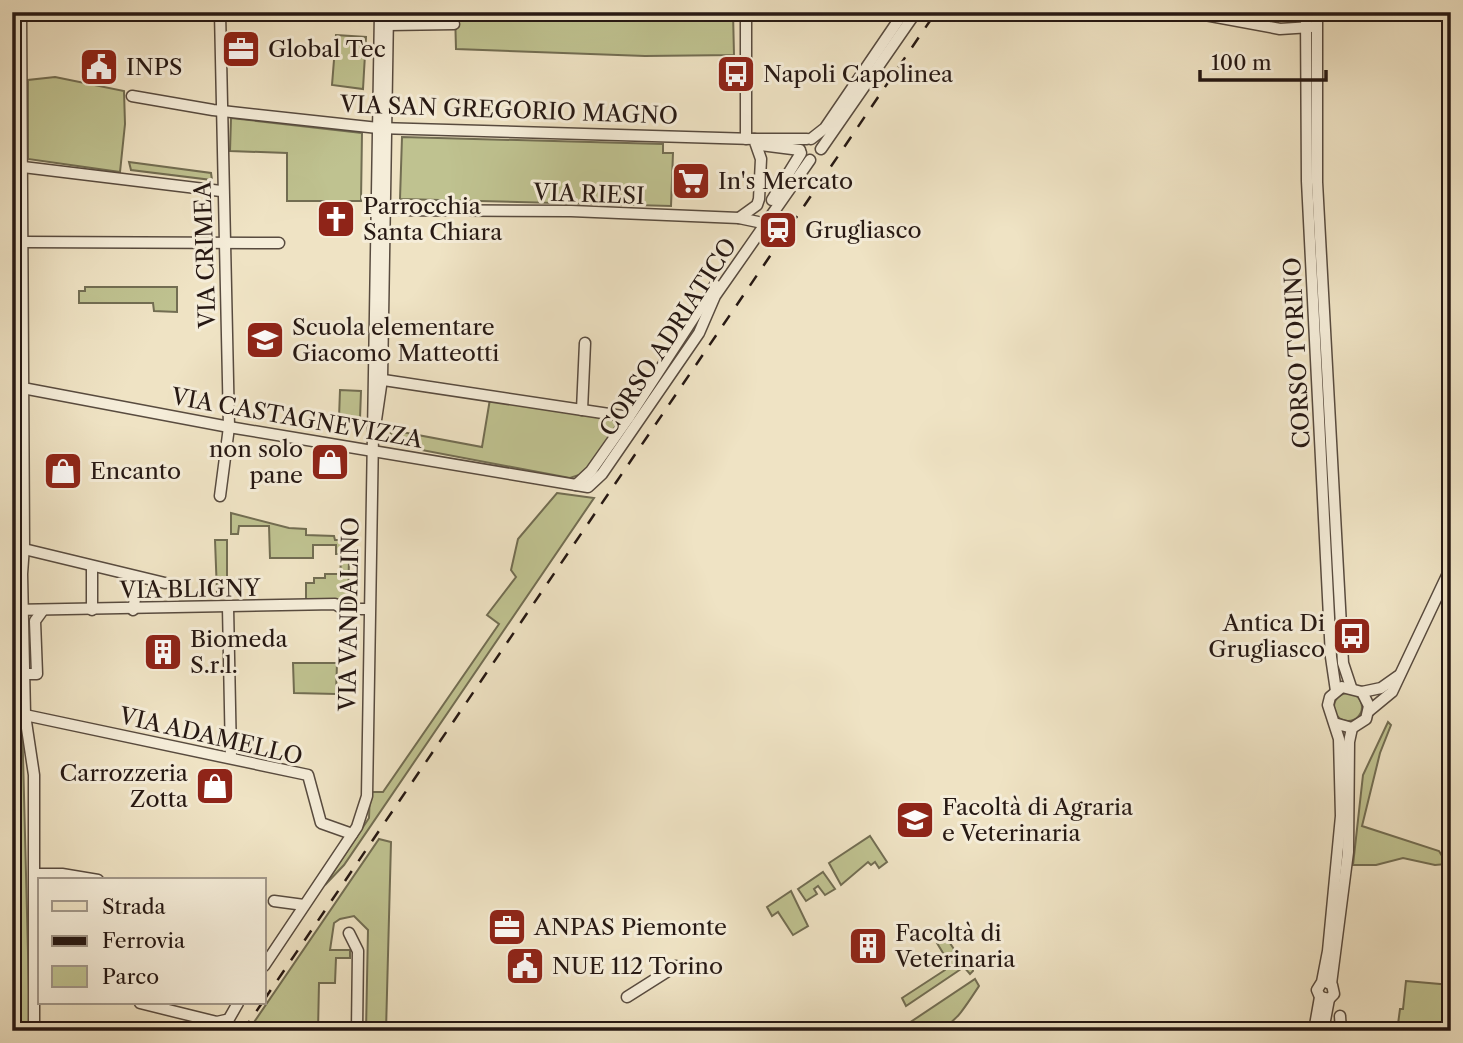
<svg xmlns="http://www.w3.org/2000/svg" width="1463" height="1043" font-family="'Libre Caslon Text',serif">
  <style>
    .green { fill: #bfc290; stroke: #726d52; stroke-width: 2 }
    .lines { fill: none; stroke-linecap: round; stroke-linejoin: round }
    .minor-casing { stroke: #584b3f; stroke-width: 13 }
    .major-casing { stroke: #261813; stroke-width: 16 }
    .minor { stroke: #f5edd9; stroke-width: 10 }
    .major { stroke: #efe3c4; stroke-width: 12 }
    .rail { stroke: #261813; stroke-width: 2.5; stroke-dasharray: 12 12; stroke-linecap: butt }
    .labels { text-anchor: middle; stroke-width: 6; stroke-linejoin: round; paint-order: stroke }
    .poi-label { font-size: 23px; fill: #261813; stroke: #f5edd9; text-anchor: start }
    .street-label { font-size: 23px; fill: #261813; stroke: #f5edd9 }
  </style>
  <rect width="100%" height="100%" fill="#efe3c4"/>
  <filter id="stains"><feTurbulence type="fractalNoise" baseFrequency=".00286" numOctaves="4"/><feColorMatrix values="0 0 0 0 .2 0 0 0 0 .09 0 0 0 0 .02 0 0 0 .5 -.17"/></filter>
  <radialGradient id="worn" r=".72"><stop offset=".6" stop-color="#630" stop-opacity="0"/><stop offset="1" stop-color="#630" stop-opacity=".3"/></radialGradient>
  <g class="green">
    <polygon points="455,12 733,12 734,55 645,56 456,49"/>
    <polygon points="336,35 366,37 363,89 332,85"/>
    <polygon points="55,77 124,91 125,124 120,172 28,159 28,80"/>
    <polygon points="231,118 362,133 361,201 287,201 287,153 230,151"/>
    <polygon points="402,137 663,144 663,153 673,153 671,206 400,199"/>
    <polygon points="129,162 211,173 212,180 131,170"/>
    <polygon points="85,287 177,287 177,312 154,311 153,303 79,303 79,291 85,291"/>
    <polygon points="340,390 361,391 360,419 339,418"/>
    <polygon points="490,399 622,419 585,473 570,478 390,444 391,430 482,447"/>
    <polygon points="557,493 594,498 344,865 325,885 369,818 370,792 383,792 499,624 487,615 516,577 511,570 518,539"/>
    <polygon points="231,513 289,528 306,529 306,535 334,536 335,540 349,540 349,554 336,554 336,545 313,545 313,558 270,558 269,526 239,526 238,534 231,534"/>
    <polygon points="215,540 227,540 227,593 217,593"/>
    <polygon points="349,560 348,599 306,599 306,583 314,583 314,578 325,578 325,574 340,574 341,561"/>
    <polygon points="293,663 337,663 336,694 294,693"/>
    <circle cx="1348" cy="707" r="14"/>
    <polygon points="21,699 22,717 30,1031 21,1031"/>
    <polygon points="1388,722 1391,725 1380,753 1362,826 1439,851 1447,864 1435,865 1403,858 1376,865 1353,865 1363,775"/>
    <polygon points="870,836 887,862 879,868 875,862 871,865 868,862 841,885 829,863"/>
    <polygon points="379,839 391,842 386,1031 366,1031 368,930 354,916 340,919 334,923 330,950 350,950 350,958 336,958 335,983 319,983 318,1031 248,1031"/>
    <polygon points="823,872 835,889 825,895 818,886 814,889 817,894 806,901 798,889"/>
    <polygon points="791,891 808,926 793,935 778,912 772,916 767,907"/>
    <polygon points="946,937 965,966 972,962 973,971 970,974 964,967 906,1006 902,998 945,970 946,958 937,943"/>
    <path d="M975,979l4,7c-29,44 -29,45 -82,45z"/>
    <polygon points="1406,981 1451,985 1451,1031 1390,1031 1391,1023 1398,1024 1400,1009 1403,1009"/>
  </g>
  <g class="lines">
    <g class="minor-casing">
      <g id="minor">
        <polyline points="21,12 24,546 22,574 25,715 34,775 34,1031"/>
        <polyline points="220,12 229,427 220,496"/>
        <polyline points="746,12 746,139"/>
        <polyline points="1189,12 1280,29 1311,27"/>
        <polyline points="1306,12 1307,181 1331,657 1336,691"/>
        <polyline points="1317,12 1317,182 1343,663 1351,687"/>
        <polyline points="388,25 454,24"/>
        <polyline points="132,96 213,110 378,128 754,139 761,159 759,199 757,205 739,218"/>
        <polyline points="811,139 825,128 904,12"/>
        <polyline points="821,149 916,12"/>
        <polyline points="800,150 760,145 754,139 807,139"/>
        <polyline points="23,167 221,191"/>
        <polyline points="772,200 801,153"/>
        <polyline points="380,210 571,211 739,218 758,222"/>
        <polyline points="23,242 279,243"/>
        <polyline points="377,379 629,417"/>
        <polyline points="12,386 229,427 588,487 602,474 699,333 715,296 810,160"/>
        <polyline points="582,410 585,343"/>
        <polyline points="376,420 382,379 388,12"/>
        <polyline points="576,485 591,471 629,417 715,285"/>
        <polyline points="24,549 165,583"/>
        <polyline points="228,607 231,758"/>
        <polyline points="12,610 335,604 343,609 368,609"/>
        <polyline points="92,610 92,567"/>
        <polyline points="133,610 138,582"/>
        <polyline points="25,674 37,674 35,621 43,610"/>
        <polyline points="1362,692 1381,688 1398,676"/>
        <polyline points="1369,711 1392,692 1451,567"/>
        <polyline points="25,715 308,775 321,823 352,834"/>
        <polyline points="35,874 62,874 98,880"/>
        <polyline points="274,901 304,905"/>
        <polyline points="349,933 358,951 357,1031"/>
        <polyline points="264,966 357,827 367,796 380,12"/>
        <polyline points="1331,984 1348,852 1349,742 1352,728"/>
        <polyline points="627,997 676,966"/>
        <polyline points="1320,997 1329,999 1334,994 1332,985 1326,982"/>
        <polyline points="140,1003 217,1022 226,1020"/>
        <polyline points="1340,1016 1341,1031"/>
        <polyline points="222,1031 238,1003"/>
        <polyline points="1314,1031 1320,997 1317,990 1322,982 1328,951 1341,816 1339,739 1328,705 1330,697 1342,687 1362,692 1369,706 1366,719 1352,728 1334,723"/>
        <polyline points="1323,1031 1329,999"/>
      </g>
    </g>
    <g class="major-casing">
      <polyline id="major" points="12,909 13,1031"/>
    </g>
    <use href="#minor" class="minor"/>
    <use href="#major" class="major"/>
    <g class="rail">
      <polyline points="264,1000 936,12"/>
      <polyline points="243,1031 262,1003"/>
    </g>
  </g>
  <defs>
    <g id="office-square" transform="scale(2.0125)"><rect x="-9" y="-9" width="18" height="18" rx="4" fill="#8f2418" stroke="#f5edd9"/><path d="M-6-3h4V-5.5h4V-3h4V5H-6ZM-1-4.5V-3h2v-1.5ZM-6 0V1H6V0Z" fill="#fff"/></g>
    <g id="civic-square" transform="scale(2.0125)"><rect x="-9" y="-9" width="18" height="18" rx="4" fill="#8f2418" stroke="#f5edd9"/><path d="M-.6-6.5H3V-4.5H.6V-3L4-1V1h2V6H-6V1h2V-1L-.6-3ZM-1.2 2.5V6h2.4V2.5Z" fill="#fff"/></g>
    <g id="bus-square" transform="scale(2.0125)"><rect x="-9" y="-9" width="18" height="18" rx="4" fill="#8f2418" stroke="#f5edd9"/><path d="M-5-6H5V4H4V6H2V4H-2V6H-4V4H-5ZM-3.5-4V0h7V-4ZM-3.5 1.2v1.5H-2V1.2ZM2 1.2v1.5H3.5V1.2Z" fill="#fff"/></g>
    <g id="supermarket-square" transform="scale(2.0125)"><rect x="-9" y="-9" width="18" height="18" rx="4" fill="#8f2418" stroke="#f5edd9"/><path d="M-6-5.5h2.5l.6 2H6L4.5 2H-2.5L-4.4-4H-6ZM-1.5 3.2a1.3 1.3 0 1 0 .1 0ZM3 3.2a1.3 1.3 0 1 0 .1 0Z" fill="#fff"/></g>
    <g id="church-square" transform="scale(2.0125)"><rect x="-9" y="-9" width="18" height="18" rx="4" fill="#8f2418" stroke="#f5edd9"/><path d="M-1.2-6h2.4v3.5h3.3v2.4h-3.3V6h-2.4V-.1h-3.3v-2.4h3.3Z" fill="#fff"/></g>
    <g id="station-square" transform="scale(2.0125)"><rect x="-9" y="-9" width="18" height="18" rx="4" fill="#8f2418" stroke="#f5edd9"/><path d="M-3-6H3Q5-6 5-4V2Q5 4 3 4L4.5 6H3L1.5 4h-3L-3 6H-4.5L-3 4Q-5 4-5 2V-4Q-5-6-3-6ZM-3.5-4v3h7v-3ZM-3.5 1v1.5H-2V1ZM2 1v1.5H3.5V1Z" fill="#fff"/></g>
    <g id="school-square" transform="scale(2.0125)"><rect x="-9" y="-9" width="18" height="18" rx="4" fill="#8f2418" stroke="#f5edd9"/><path d="M0-5L7-2L0 1L-7-2ZM-4 1L0 2.5L4 1V4Q0 6-4 4Z" fill="#fff"/></g>
    <g id="shop-square" transform="scale(2.0125)"><rect x="-9" y="-9" width="18" height="18" rx="4" fill="#8f2418" stroke="#f5edd9"/><path d="M-5-2.5h2.3a2.7 3.5 0 0 1 5.4 0H5L5.5 6h-11ZM-1.5-2.5h3a1.5 2.3 0 0 0-3 0Z" fill="#fff"/></g>
    <g id="building-square" transform="scale(2.0125)"><rect x="-9" y="-9" width="18" height="18" rx="4" fill="#8f2418" stroke="#f5edd9"/><path d="M-4-6H4V6H1V3H-1V6H-4ZM-2.5-4.3h1.7v1.8h-1.7ZM.8-4.3h1.7v1.8H.8ZM-2.5-1h1.7V.8h-1.7ZM.8-1h1.7V.8H.8Z" fill="#fff"/></g>
    <g id="university-square" transform="scale(2.0125)"><rect x="-9" y="-9" width="18" height="18" rx="4" fill="#8f2418" stroke="#f5edd9"/><path d="M0-5L7-2L0 1L-7-2ZM-4 1L0 2.5L4 1V4Q0 6-4 4Z" fill="#fff"/></g>
  </defs>
  <g fill-rule="evenodd">
    <use href="#office-square" x="241" y="49"/>
    <use href="#civic-square" x="99" y="67"/>
    <use href="#bus-square" x="736" y="74"/>
    <use href="#supermarket-square" x="691" y="181"/>
    <use href="#church-square" x="336" y="219"/>
    <use href="#station-square" x="778" y="230"/>
    <use href="#school-square" x="265" y="340"/>
    <use href="#shop-square" x="330" y="462"/>
    <use href="#shop-square" x="63" y="471"/>
    <use href="#bus-square" x="1352" y="636"/>
    <use href="#building-square" x="163" y="652"/>
    <use href="#shop-square" x="215" y="786"/>
    <use href="#university-square" x="915" y="820"/>
    <use href="#office-square" x="507" y="927"/>
    <use href="#building-square" x="868" y="946"/>
    <use href="#civic-square" x="525" y="966"/>
  </g>
  <g class="labels">
    <g class="poi-label">
      <text x="268" y="57">Global Tec</text>
      <text x="126" y="75">INPS</text>
      <text x="763" y="82">Napoli Capolinea</text>
      <text x="718" y="189">In's Mercato</text>
      <text x="363" y="214">Parrocchia<tspan x="363" dy="26">Santa Chiara</tspan></text>
      <text x="805" y="238">Grugliasco</text>
      <text x="292" y="335">Scuola elementare<tspan x="292" dy="26">Giacomo Matteotti</tspan></text>
      <text x="303" y="457" text-anchor="end">non solo<tspan x="303" dy="26">pane</tspan></text>
      <text x="90" y="479">Encanto</text>
      <text x="1325" y="631" text-anchor="end">Antica Di<tspan x="1325" dy="26">Grugliasco</tspan></text>
      <text x="190" y="647">Biomeda<tspan x="190" dy="26">S.r.l.</tspan></text>
      <text x="188" y="781" text-anchor="end">Carrozzeria<tspan x="188" dy="26">Zotta</tspan></text>
      <text x="942" y="815">Facoltà di Agraria<tspan x="942" dy="26">e Veterinaria</tspan></text>
      <text x="534" y="935">ANPAS Piemonte</text>
      <text x="895" y="941">Facoltà di<tspan x="895" dy="26">Veterinaria</tspan></text>
      <text x="552" y="974">NUE 112 Torino</text>
    </g>
    <g class="street-label">
      <text transform="translate(509 110) rotate(2)" y="8">VIA SAN GREGORIO MAGNO</text>
      <text transform="translate(589 194) rotate(2)" y="8">VIA RIESI</text>
      <text transform="translate(205 255) rotate(-92)" y="8">VIA CRIMEA</text>
      <text transform="translate(668 337) rotate(-57)" y="8">CORSO ADRIATICO</text>
      <text transform="translate(1297 353) rotate(-93)" y="8">CORSO TORINO</text>
      <text transform="translate(297 418) rotate(10)" y="8">VIA CASTAGNEVIZZA</text>
      <text transform="translate(190 589) rotate(-1)" y="8">VIA BLIGNY</text>
      <text transform="translate(349 614) rotate(-89)" y="8">VIA VANDALINO</text>
      <text transform="translate(211 736) rotate(13)" y="8">VIA ADAMELLO</text>
    </g>
  </g>
  <rect width="1463" height="1043" fill="none" stroke="#efe3c4" stroke-width="42"/>
  <rect x="14" y="14" width="1435" height="1015" fill="none" stroke="#261813" stroke-width="3.5"/>
  <rect x="21" y="21" width="1421" height="1001" fill="none" stroke="#261813" stroke-width="2"/>
  <rect x="38" y="878" width="228" height="126" fill="#f5edd9" stroke="#a2988a" stroke-width="2"/>
  <rect x="52" y="901" width="35" height="10" fill="#efe3c4" stroke="#a2988a" stroke-width="2"/>
  <text x="102" y="914" font-size="21" fill="#261813">Strada</text>
  <rect x="52" y="936" width="35" height="10" fill="#261813" stroke="#a2988a" stroke-width="2"/>
  <text x="102" y="948" font-size="21" fill="#261813">Ferrovia</text>
  <rect x="52" y="966" width="35" height="21" fill="#bfc290" stroke="#a2988a" stroke-width="2"/>
  <text x="102" y="984" font-size="21" fill="#261813">Parco</text>
  <path d="M1200 70v10h126v-10" fill="none" stroke="#261813" stroke-width="3.5"/>
  <text x="1211" y="70" font-size="21" fill="#261813" stroke="#f5edd9" stroke-width="5" paint-order="stroke">100 m</text>
  <rect width="100%" height="100%" filter="url(#stains)"/>
  <rect width="100%" height="100%" fill="url(#worn)"/>
</svg>
